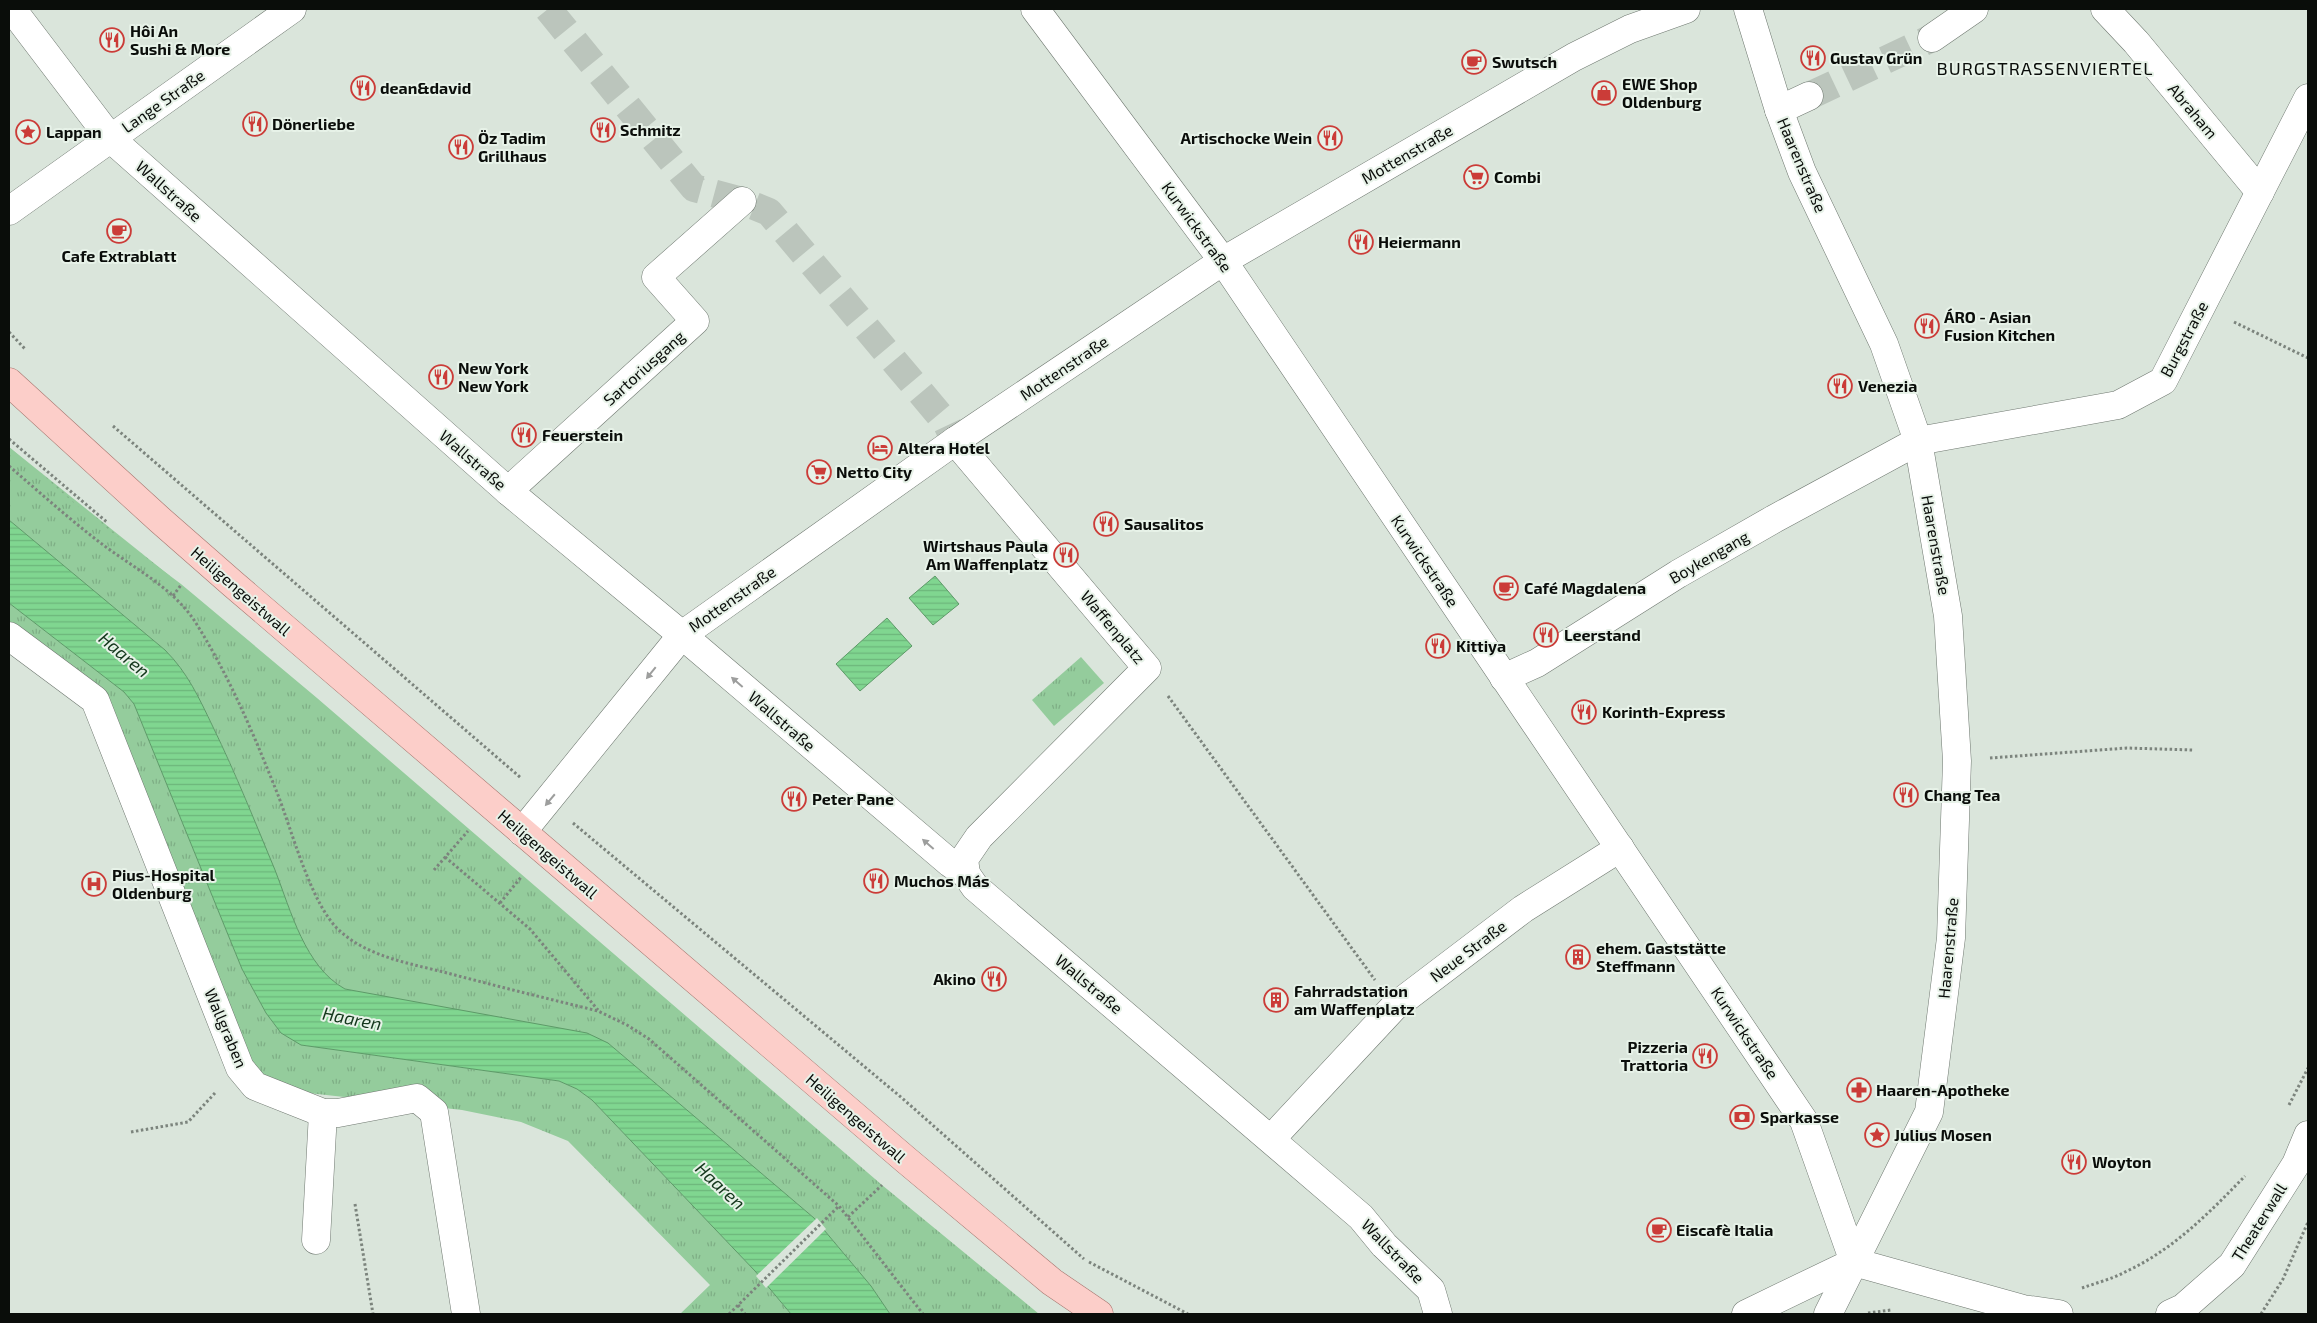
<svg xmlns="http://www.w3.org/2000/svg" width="2317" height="1323" font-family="'Exo 2',sans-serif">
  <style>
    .grass { fill: url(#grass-dots) }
    .park { fill: url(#park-tufts) }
    .water { fill: url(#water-rules); stroke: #5d9a68 }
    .pier { fill: #dae5db }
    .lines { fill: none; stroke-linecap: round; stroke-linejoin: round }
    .minor-tunnel { stroke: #bbc5bc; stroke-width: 28; stroke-dasharray: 28 14; stroke-linecap: butt }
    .minor-casing { stroke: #6f7870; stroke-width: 29 }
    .major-casing { stroke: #a6766f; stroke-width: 29 }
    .path { stroke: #7c847d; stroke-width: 3; stroke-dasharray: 2.5 2.5; stroke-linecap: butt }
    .minor { stroke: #fff; stroke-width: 28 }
    .major { stroke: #fccec9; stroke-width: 28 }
    .oneway { fill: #9d9e9d }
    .labels { text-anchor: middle; stroke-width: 4; stroke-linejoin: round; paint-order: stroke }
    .poi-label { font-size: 16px; font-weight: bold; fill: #0a0d0a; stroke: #e7f2e8; text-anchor: start }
    .street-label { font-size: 16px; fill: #0a0d0a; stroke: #e7f2e8 }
    .neighbourhood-label { font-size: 18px; letter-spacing: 1px; fill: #0a0d0a; stroke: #e7f2e8 }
    .water-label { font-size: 18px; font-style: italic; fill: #14371c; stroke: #e7f2e8 }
  </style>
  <defs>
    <pattern id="grass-dots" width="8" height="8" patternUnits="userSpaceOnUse" patternTransform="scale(1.25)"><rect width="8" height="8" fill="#94cc9c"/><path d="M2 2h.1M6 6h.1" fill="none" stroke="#7eae85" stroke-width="1.8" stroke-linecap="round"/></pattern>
    <pattern id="park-tufts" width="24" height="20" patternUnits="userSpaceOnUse" patternTransform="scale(1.25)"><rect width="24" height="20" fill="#94cc9c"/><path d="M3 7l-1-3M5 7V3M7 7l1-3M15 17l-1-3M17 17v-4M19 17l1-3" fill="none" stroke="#7eae85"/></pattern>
    <pattern id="water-rules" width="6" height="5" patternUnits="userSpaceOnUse" patternTransform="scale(1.25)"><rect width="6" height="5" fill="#80d690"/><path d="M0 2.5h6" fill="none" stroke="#6db67b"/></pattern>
  </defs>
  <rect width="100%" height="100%" fill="#dae5db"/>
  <polygon class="grass" points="9,447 170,576 167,580 9,455"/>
  <g class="park">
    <path d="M9,447l72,62 100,75 136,114 565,487 157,129h-149l-19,-28 -57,-68 -206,-175 -263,-54c-40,-22 -53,-76 -69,-115 -20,-50 -39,-99 -63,-147 -14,-29 -25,-54 -48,-77l-156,-130z"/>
    <polygon points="9,603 124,692 134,704 242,969 266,1013 281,1033 302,1045 559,1081 577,1089 592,1100 755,1271 791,1314 680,1314 710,1285 568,1141 521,1122 462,1110 290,1091 257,1073 101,695 9,628"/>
    <polygon points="1081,657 1104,683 1054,726 1032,700"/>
  </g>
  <g class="water">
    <path d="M9,520l156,130c23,23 34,48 48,77 23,47 42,95 62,143 16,41 30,97 70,119l242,44 21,10 206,175 57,68 19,28h-99l-36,-43 -163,-171 -15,-11 -18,-8 -258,-36 -20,-12 -15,-20 -24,-44 -108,-265 -10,-12 -115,-89z"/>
    <polygon points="935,576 959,604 933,625 909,598"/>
    <polygon points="887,618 912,646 860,691 836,664"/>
  </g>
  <polygon class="pier" points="817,1218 826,1229 766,1288 756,1276"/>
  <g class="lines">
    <g class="minor-tunnel">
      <polyline points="548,9 694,188 742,201 769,212 947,424 955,441"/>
      <polyline points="1809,96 1932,38"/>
    </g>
    <g class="minor-casing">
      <g id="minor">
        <polyline points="12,9 110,138 508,491 682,635 950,863 966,874 975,887 1361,1217 1384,1245 1431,1290 1438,1314"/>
        <polyline points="1035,9 1223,261 1804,1121 1854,1262"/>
        <polyline points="1748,9 1779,110 1802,172 1884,344 1918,441 1948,616 1957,761 1951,938 1929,1112 1828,1314"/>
        <polyline points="2105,9 2136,42 2260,192"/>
        <polyline points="1932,38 1974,9"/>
        <polyline points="1779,110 1809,96"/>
        <polyline points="9,211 292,9"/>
        <polyline points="955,441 1147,668 979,837 964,859 966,874"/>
        <polyline points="508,491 695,321 656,277 742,201"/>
        <polyline points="9,636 95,700 240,1068 255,1086 323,1113 338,1113 417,1098 434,1112 466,1314"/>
        <polyline points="1504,678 1537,663 1678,574 1774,519 1918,441 2118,405 2163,381 2308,98"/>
        <polyline points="522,832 682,635 955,441 1223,261 1574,57 1630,29 1686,9"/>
        <polyline points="1271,1139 1394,1007 1523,909 1620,848"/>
        <polyline points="316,1240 323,1113"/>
        <polyline points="1746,1314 1854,1262 2023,1309 2059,1314"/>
        <polyline points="2170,1314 2183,1308 2232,1265 2296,1164 2308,1135"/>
      </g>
    </g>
    <g class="major-casing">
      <polyline id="major" points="9,382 160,520 233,584 906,1160 1052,1282 1099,1314"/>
    </g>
    <g class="path">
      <polyline points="2234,322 2308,358"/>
      <polyline points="9,332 26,350"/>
      <polyline points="113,426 521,778"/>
      <polyline points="9,439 108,523"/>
      <path d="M9,466c29,25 58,51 89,75 32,25 73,45 96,79 35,55 60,115 84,175 14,36 34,112 62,136 29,27 74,33 111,43 49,13 98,25 147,37l29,14 22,14 190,167 84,108"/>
      <polyline points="173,596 181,585"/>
      <polyline points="1168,696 1375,980"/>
      <polyline points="1990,758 2127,748 2193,750"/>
      <polyline points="573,823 902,1098 1084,1259"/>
      <polyline points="445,857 530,929 598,1010"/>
      <polyline points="434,870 468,831"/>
      <polyline points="500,903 522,876"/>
      <polyline points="2289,1105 2308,1068"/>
      <polyline points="131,1132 188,1122 215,1093"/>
      <polyline points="355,1204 373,1314"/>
      <polyline points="848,1217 882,1185"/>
      <polyline points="1089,1262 1188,1314"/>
      <path d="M2082,1288c14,-5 30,-9 43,-16 48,-22 84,-59 120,-96"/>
      <polyline points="738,1305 745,1314"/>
      <polyline points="1868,1313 1891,1310"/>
      <polyline points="729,1314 839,1206"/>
      <polyline points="2261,1314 2283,1279 2308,1222"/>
    </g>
    <use href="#minor" class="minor"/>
    <use href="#major" class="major"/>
  </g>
  <defs><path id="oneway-solid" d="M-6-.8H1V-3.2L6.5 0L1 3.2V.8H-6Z" transform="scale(1.25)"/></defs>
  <g class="oneway">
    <use href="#oneway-solid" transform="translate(651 673) rotate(129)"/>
    <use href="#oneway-solid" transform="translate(737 682) rotate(-139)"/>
    <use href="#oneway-solid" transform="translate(550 800) rotate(130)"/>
    <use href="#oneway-solid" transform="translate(928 844) rotate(-139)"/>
  </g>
  <defs>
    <g id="restaurant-ring" transform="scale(1.25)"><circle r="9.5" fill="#e7f2e8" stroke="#cb3c38" stroke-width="1.5"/><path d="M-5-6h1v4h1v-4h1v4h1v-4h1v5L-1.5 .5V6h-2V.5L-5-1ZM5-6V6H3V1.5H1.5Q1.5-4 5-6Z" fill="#cb3c38"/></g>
    <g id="cafe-ring" transform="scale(1.25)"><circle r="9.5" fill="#e7f2e8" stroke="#cb3c38" stroke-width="1.5"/><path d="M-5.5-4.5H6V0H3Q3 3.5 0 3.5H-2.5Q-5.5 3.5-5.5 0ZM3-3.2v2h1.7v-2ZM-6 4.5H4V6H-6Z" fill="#cb3c38"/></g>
    <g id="shop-ring" transform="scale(1.25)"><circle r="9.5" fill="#e7f2e8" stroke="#cb3c38" stroke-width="1.5"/><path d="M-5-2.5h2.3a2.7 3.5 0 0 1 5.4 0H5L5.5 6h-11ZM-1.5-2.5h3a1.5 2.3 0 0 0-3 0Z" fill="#cb3c38"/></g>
    <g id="sight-ring" transform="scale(1.25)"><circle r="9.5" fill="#e7f2e8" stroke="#cb3c38" stroke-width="1.5"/><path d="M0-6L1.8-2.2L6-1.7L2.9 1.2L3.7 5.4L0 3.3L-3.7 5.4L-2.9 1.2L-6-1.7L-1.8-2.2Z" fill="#cb3c38"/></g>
    <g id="supermarket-ring" transform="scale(1.25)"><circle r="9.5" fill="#e7f2e8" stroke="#cb3c38" stroke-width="1.5"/><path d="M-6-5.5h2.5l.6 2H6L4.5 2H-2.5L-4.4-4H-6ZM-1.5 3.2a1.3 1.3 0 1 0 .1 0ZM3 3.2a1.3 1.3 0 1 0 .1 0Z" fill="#cb3c38"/></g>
    <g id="hotel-ring" transform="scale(1.25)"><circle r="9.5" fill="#e7f2e8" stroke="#cb3c38" stroke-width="1.5"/><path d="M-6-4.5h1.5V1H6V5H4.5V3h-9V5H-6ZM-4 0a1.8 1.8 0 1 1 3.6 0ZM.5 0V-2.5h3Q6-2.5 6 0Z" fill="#cb3c38"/></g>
    <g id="hospital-ring" transform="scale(1.25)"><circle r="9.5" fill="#e7f2e8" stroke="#cb3c38" stroke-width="1.5"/><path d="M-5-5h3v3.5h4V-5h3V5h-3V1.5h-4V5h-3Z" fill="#cb3c38"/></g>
    <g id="building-ring" transform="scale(1.25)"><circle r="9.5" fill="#e7f2e8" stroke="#cb3c38" stroke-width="1.5"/><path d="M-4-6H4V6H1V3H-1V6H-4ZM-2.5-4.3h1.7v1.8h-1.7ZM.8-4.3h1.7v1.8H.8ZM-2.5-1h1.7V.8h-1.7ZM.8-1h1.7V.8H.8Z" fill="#cb3c38"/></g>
    <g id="pharmacy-ring" transform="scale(1.25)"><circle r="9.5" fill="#e7f2e8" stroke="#cb3c38" stroke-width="1.5"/><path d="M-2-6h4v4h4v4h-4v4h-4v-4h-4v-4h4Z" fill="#cb3c38"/></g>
    <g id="bank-ring" transform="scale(1.25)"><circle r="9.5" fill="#e7f2e8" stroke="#cb3c38" stroke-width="1.5"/><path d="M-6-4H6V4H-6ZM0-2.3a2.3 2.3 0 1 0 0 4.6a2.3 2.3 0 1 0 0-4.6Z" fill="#cb3c38"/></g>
  </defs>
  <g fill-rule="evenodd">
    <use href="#restaurant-ring" x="112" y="40"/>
    <use href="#restaurant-ring" x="1813" y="58"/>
    <use href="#cafe-ring" x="1474" y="62"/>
    <use href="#restaurant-ring" x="363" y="88"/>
    <use href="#shop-ring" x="1604" y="93"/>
    <use href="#restaurant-ring" x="255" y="124"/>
    <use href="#restaurant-ring" x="603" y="130"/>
    <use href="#sight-ring" x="28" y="132"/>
    <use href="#restaurant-ring" x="1330" y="138"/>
    <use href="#restaurant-ring" x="461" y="147"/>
    <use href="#supermarket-ring" x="1476" y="177"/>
    <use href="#cafe-ring" x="119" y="231"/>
    <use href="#restaurant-ring" x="1361" y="242"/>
    <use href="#restaurant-ring" x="1927" y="326"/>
    <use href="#restaurant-ring" x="441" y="377"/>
    <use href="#restaurant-ring" x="1840" y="386"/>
    <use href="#restaurant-ring" x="524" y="435"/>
    <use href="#hotel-ring" x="880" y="448"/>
    <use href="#supermarket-ring" x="819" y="472"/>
    <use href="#restaurant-ring" x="1106" y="524"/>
    <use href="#restaurant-ring" x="1066" y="555"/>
    <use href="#cafe-ring" x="1506" y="588"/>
    <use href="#restaurant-ring" x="1546" y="635"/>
    <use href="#restaurant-ring" x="1438" y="646"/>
    <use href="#restaurant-ring" x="1584" y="712"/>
    <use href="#restaurant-ring" x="1906" y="795"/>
    <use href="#restaurant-ring" x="794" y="799"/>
    <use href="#restaurant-ring" x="876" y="881"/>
    <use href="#hospital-ring" x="94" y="884"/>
    <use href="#building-ring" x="1578" y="957"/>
    <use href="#restaurant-ring" x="994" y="979"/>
    <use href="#building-ring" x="1276" y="1000"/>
    <use href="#restaurant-ring" x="1705" y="1056"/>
    <use href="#pharmacy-ring" x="1859" y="1090"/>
    <use href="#bank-ring" x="1742" y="1117"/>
    <use href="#sight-ring" x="1877" y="1135"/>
    <use href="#restaurant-ring" x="2074" y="1162"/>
    <use href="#cafe-ring" x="1659" y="1230"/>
  </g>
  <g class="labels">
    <g class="poi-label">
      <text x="130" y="37">Hôi An<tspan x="130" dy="18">Sushi &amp; More</tspan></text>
      <text x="1830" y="64">Gustav Grün</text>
      <text x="1492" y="68">Swutsch</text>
      <text x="1622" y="90">EWE Shop<tspan x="1622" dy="18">Oldenburg</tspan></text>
      <text x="380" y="94">dean&amp;david</text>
      <text x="272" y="130">Dönerliebe</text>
      <text x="620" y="136">Schmitz</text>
      <text x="46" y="138">Lappan</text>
      <text x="478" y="144">Öz Tadim<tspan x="478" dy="18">Grillhaus</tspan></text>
      <text x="1312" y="144" text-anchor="end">Artischocke Wein</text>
      <text x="1494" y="183">Combi</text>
      <text x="1378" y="248">Heiermann</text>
      <text x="119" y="262" text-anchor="middle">Cafe Extrablatt</text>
      <text x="1944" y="323">ÁRO - Asian<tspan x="1944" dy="18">Fusion Kitchen</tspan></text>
      <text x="458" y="374">New York<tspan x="458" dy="18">New York</tspan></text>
      <text x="1858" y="392">Venezia</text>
      <text x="542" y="441">Feuerstein</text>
      <text x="898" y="454">Altera Hotel</text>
      <text x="836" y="478">Netto City</text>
      <text x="1124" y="530">Sausalitos</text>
      <text x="1048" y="552" text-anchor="end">Wirtshaus Paula<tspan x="1048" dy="18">Am Waffenplatz</tspan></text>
      <text x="1524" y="594">Café Magdalena</text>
      <text x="1564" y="641">Leerstand</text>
      <text x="1456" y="652">Kittiya</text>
      <text x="1602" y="718">Korinth-Express</text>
      <text x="1924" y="801">Chang Tea</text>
      <text x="812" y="805">Peter Pane</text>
      <text x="112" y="881">Pius-Hospital<tspan x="112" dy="18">Oldenburg</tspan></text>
      <text x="894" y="887">Muchos Más</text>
      <text x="1596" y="954">ehem. Gaststätte<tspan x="1596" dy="18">Steffmann</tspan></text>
      <text x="976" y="985" text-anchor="end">Akino</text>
      <text x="1294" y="997">Fahrradstation<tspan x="1294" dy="18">am Waffenplatz</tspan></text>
      <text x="1688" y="1053" text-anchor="end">Pizzeria<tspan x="1688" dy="18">Trattoria</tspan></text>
      <text x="1876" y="1096">Haaren-Apotheke</text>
      <text x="1760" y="1123">Sparkasse</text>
      <text x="1894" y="1141">Julius Mosen</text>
      <text x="2092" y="1168">Woyton</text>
      <text x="1676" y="1236">Eiscafè Italia</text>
    </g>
    <g class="street-label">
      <text transform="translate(163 101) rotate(-35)" y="6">Lange Straße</text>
      <text transform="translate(2193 111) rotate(50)" y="6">Abraham</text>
      <text transform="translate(1407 154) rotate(-30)" y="6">Mottenstraße</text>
      <text transform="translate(1802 165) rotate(67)" y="6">Haarenstraße</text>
      <text transform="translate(169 191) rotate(42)" y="6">Wallstraße</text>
      <text transform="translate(1197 227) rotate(54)" y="6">Kurwickstraße</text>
      <text transform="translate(2184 339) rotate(-62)" y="6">Burgstraße</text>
      <text transform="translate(644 368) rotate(-42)" y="6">Sartoriusgang</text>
      <text transform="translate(1064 368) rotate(-34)" y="6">Mottenstraße</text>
      <text transform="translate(473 460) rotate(41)" y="6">Wallstraße</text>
      <text transform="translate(1936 545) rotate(80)" y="6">Haarenstraße</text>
      <text transform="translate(1709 557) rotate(-30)" y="6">Boykengang</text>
      <text transform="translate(1425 561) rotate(56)" y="6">Kurwickstraße</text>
      <text transform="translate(241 591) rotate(41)" y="6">Heiligengeistwall</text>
      <text transform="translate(732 599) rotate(-35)" y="6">Mottenstraße</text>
      <text transform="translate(1113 627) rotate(50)" y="6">Waffenplatz</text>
      <text transform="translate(782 721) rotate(41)" y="6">Wallstraße</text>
      <text transform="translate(548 854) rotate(41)" y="6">Heiligengeistwall</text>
      <text transform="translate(1948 948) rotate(-85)" y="6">Haarenstraße</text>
      <text transform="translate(1468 951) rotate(-37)" y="6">Neue Straße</text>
      <text transform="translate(1089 984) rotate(40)" y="6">Wallstraße</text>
      <text transform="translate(226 1028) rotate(67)" y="6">Wallgraben</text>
      <text transform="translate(1745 1033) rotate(56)" y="6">Kurwickstraße</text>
      <text transform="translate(856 1118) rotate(41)" y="6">Heiligengeistwall</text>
      <text transform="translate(2259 1222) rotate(-58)" y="6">Theaterwall</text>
      <text transform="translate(1393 1251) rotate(46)" y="6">Wallstraße</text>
    </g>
    <g class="neighbourhood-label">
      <text x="2045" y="75">BURGSTRASSENVIERTEL</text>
    </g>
    <g class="water-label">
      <text transform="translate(124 655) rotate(40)" y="6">Haaren</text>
      <text transform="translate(352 1019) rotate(11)" y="6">Haaren</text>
      <text transform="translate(720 1186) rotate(43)" y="6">Haaren</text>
    </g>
  </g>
  <rect width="2317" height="1323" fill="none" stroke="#0a0d0a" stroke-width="20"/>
</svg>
